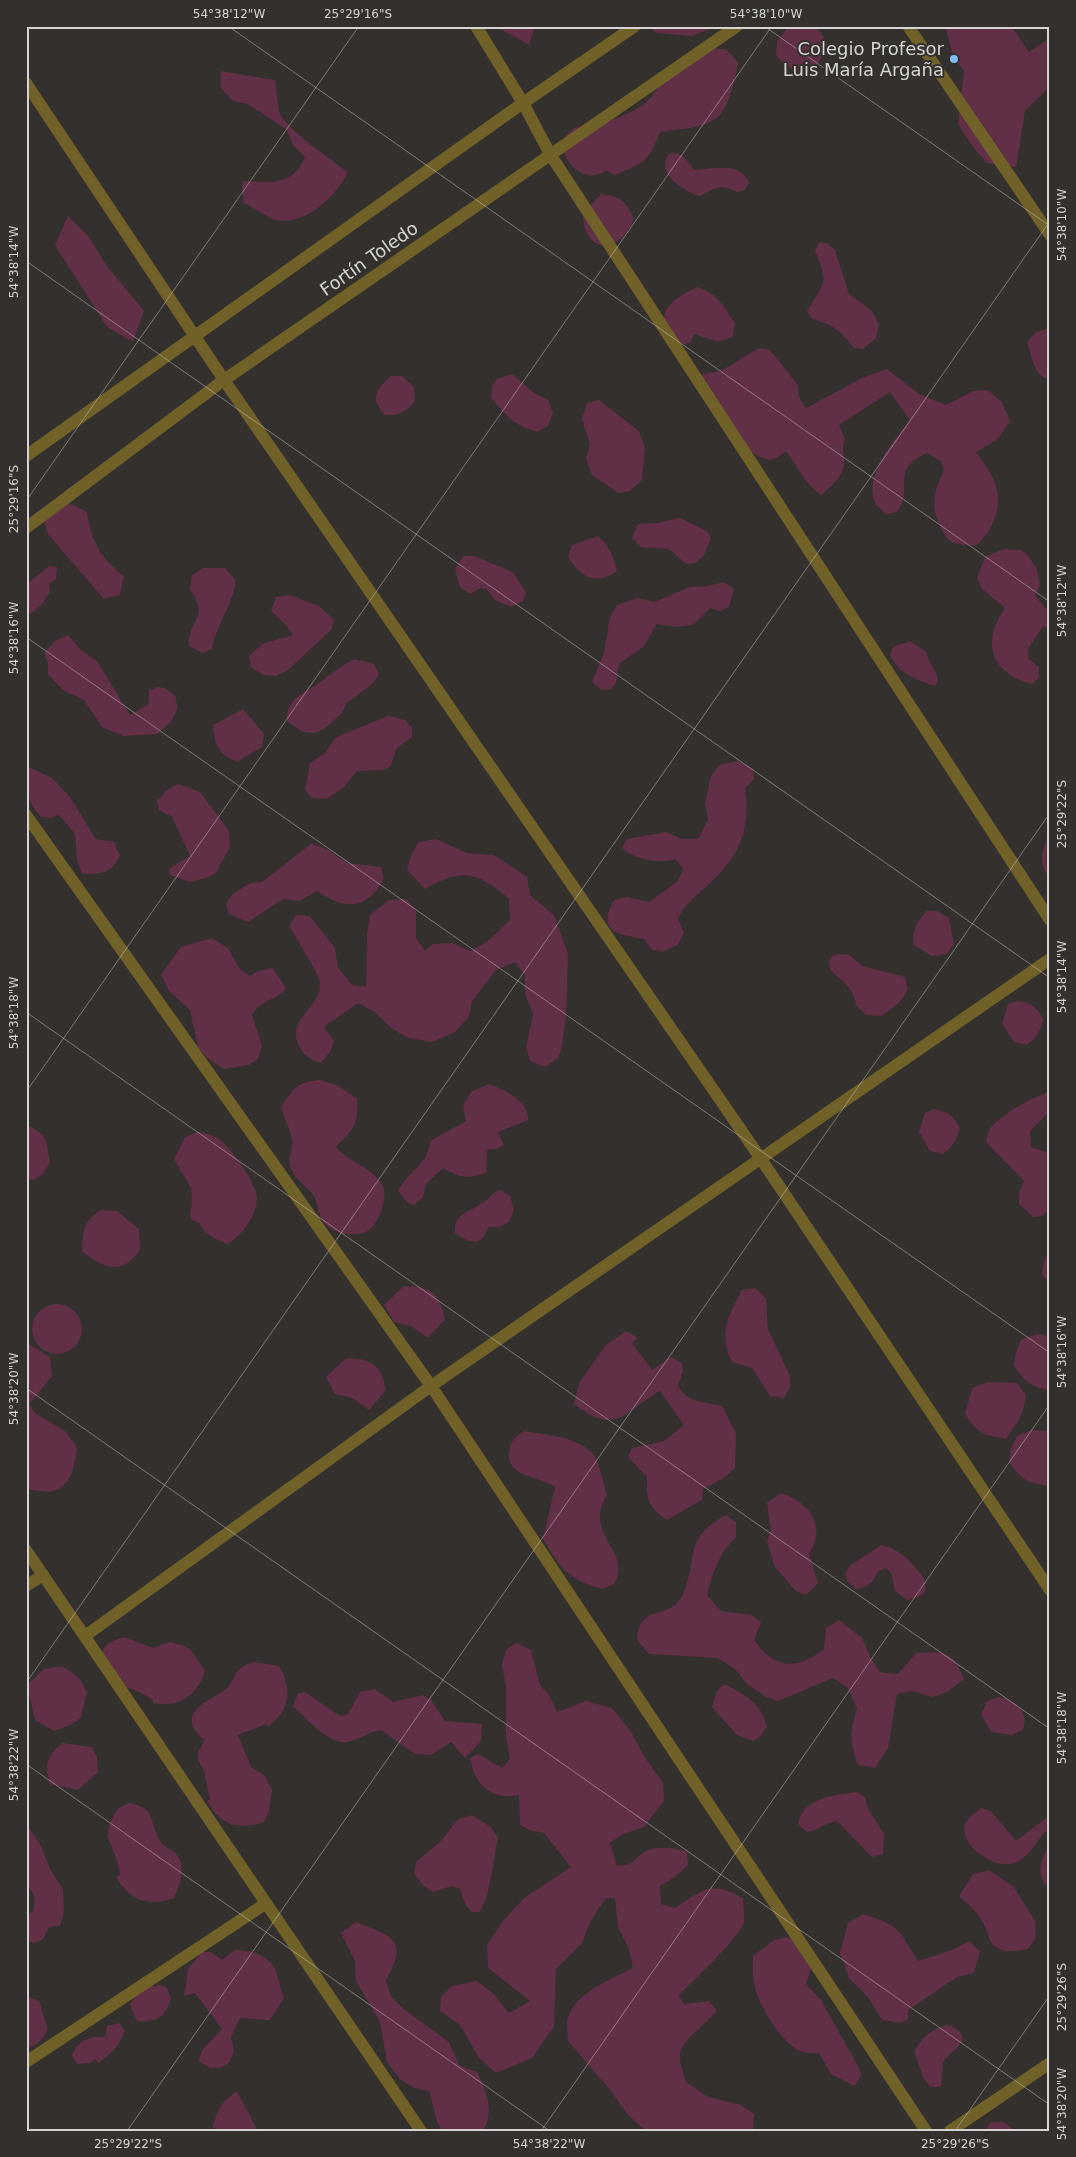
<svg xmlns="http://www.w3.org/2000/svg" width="1076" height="2157" font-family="'DejaVu Sans',sans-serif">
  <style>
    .green { fill: #612f46 }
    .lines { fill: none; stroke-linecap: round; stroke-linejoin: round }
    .minor { stroke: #706128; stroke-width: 12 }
    .tertiary { stroke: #706128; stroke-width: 12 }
    .ticks { fill: none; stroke: #d6d4d2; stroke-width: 1; stroke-opacity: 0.45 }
    .poi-dot { fill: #7fbdfa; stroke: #33302d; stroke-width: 2 }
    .labels { text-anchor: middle; stroke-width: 4; stroke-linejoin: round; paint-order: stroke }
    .poi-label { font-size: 18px; fill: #d6d4d2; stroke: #33302d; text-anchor: end }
    .street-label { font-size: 18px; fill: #d6d4d2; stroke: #33302d }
    .neatline { fill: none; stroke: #d6d4d2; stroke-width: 2 }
    .ticks-label { font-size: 12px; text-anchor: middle; fill: #d6d4d2 }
  </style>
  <rect width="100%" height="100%" fill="#33302d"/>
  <g class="green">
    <polygon points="495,26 535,26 529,45"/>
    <polygon points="647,26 719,26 692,36 657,33"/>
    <path d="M789,26h25l7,7 6,12c-10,31 -31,36 -51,10l1,-14z"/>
    <polygon points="945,26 1011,26 1029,52 1050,38 1050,86 1025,111 1016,167 987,163 975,150 958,124 964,70 954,59"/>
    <path d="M726,49l12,13c-2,14 -9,45 -20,55 -14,12 -40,12 -58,15 -12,31 -16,31 -46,43l-8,-5c-19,17 -50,-10 -41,-31 6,-17 29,-14 43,-18 11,-3 23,-9 32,-14 8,-4 14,-15 21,-22 7,-6 42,-33 50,-35 4,-2 10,-1 15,-1z"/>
    <path d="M221,71l54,9c2,10 2,21 4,31 4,16 54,50 69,61 -11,24 -47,59 -77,46 -10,-5 -19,-11 -28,-16l-1,-21c27,1 51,6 63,-24l-12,-12 -6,-15 -39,-26 -15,-3 -12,-13z"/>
    <path d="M678,153l8,6 8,11c18,-1 46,-9 55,12l-4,8 -8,2c-15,-9 -23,-4 -37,4 -18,-5 -45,-23 -31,-42z"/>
    <path d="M601,194c20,3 24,6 33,25 -15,37 -51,35 -51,-5z"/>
    <polygon points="68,216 89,237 106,265 144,311 133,342 107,327 55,245"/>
    <path d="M818,243h10l7,7 14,44 22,16 8,14 -3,14 -13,11 -9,-1c-16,-19 -18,-22 -42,-29l-5,-8c18,-29 22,-28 8,-60z"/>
    <path d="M697,287c21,7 26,18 38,36l-2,13c-16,10 -23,2 -39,-2l-3,8 -6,2 -13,-2c-2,-6 -7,-16 -8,-23 0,-16 21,-26 33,-32z"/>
    <path d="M1050,328v52c-17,-4 -18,-24 -23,-38l9,-10z"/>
    <path d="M761,348l9,2 28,35 1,12 7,11 58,-31 23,-8 32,25 27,11 27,-14 15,-1 14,12 8,19 -12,18 -22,13c8,11 18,24 21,38 5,20 -6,43 -21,56 -8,-1 -21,-1 -27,-6 -4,-3 -7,-10 -9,-14 -10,-21 -6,-35 4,-56l-3,-9 -14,-8c-39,18 -12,34 -30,59l-11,2c-3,-3 -9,-7 -11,-11 -12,-28 20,-63 35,-83l-20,-28 -51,33 6,14c-3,9 -2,11 -1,20 2,15 -12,27 -23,36 -15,-10 -24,-29 -35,-44 -4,3 -9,8 -13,8 -26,6 -62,-57 -75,-75l5,-10c30,-3 34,-17 58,-26z"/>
    <path d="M512,374l22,19 14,7 5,13 -5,13 -11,6c-23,-7 -32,-16 -46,-35l1,-11 5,-7z"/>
    <path d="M391,376h11l12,11 1,14c-9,11 -16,15 -30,14 -16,-17 -9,-26 6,-39z"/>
    <polygon points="599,400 639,431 645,448 642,480 630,491 618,493 592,475 586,459 590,444 582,419 587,403"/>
    <path d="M71,504l16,8c5,30 13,46 37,64l-4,19 -16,4 -57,-66 -3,-14 7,-13z"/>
    <polygon points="680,518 707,531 711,538 704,555 696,563 686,564 669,549 641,547 632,538 638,524 658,523"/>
    <path d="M598,536c11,10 16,20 19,35 -21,15 -36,7 -49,-14l4,-12z"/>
    <path d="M1003,549l18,1 7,5 9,15 3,15 -5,10 10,13 5,1v20l-7,-3 -15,23 1,10 10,8v11l-7,6c-42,-11 -51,-41 -27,-76l-23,-19 -5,-11 8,-21z"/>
    <polygon points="463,556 474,556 513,572 526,592 523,601 511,607 495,600 486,589 481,588 470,594 460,587 455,569"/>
    <path d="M49,566l8,1 -1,12 -7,5 1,7c-6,12 -12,19 -24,25l2,-33z"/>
    <path d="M204,568h21c2,3 8,8 10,12 4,12 -22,52 -23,69l-9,4 -14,-7c-1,-29 22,-26 1,-56l2,-15z"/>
    <polygon points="724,582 734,589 729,607 720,611 710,608 693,625 677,627 657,624 643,647 619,664 616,683 611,689 602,690 592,682 604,653 610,617 617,605 637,598 654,602 690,587 707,586"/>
    <polygon points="290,595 319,606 334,620 331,630 288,670 276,676 263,675 251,667 249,656 262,644 293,635 285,624 271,611 276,597"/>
    <polygon points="68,635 81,650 97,661 130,715 149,704 149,690 158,687 165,688 175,696 178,708 171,722 157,734 123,736 102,727 84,700 63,690 48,674 48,663 44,653 55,641"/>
    <path d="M910,641l16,11c3,12 11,19 12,29l-3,5c-19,-6 -36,-12 -45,-31l3,-8z"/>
    <path d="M354,659l20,5 5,11 -7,9 -26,20 -4,9 -17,15 -9,5 -13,-1 -15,-10c-5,-22 16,-29 31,-39 12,-9 22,-17 35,-24z"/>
    <path d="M243,709l21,25 -2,13 -25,15c-18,-7 -23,-18 -24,-37z"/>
    <polygon points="388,716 405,720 412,728 412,737 396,749 391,766 383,770 357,771 345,786 327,799 312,798 305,790 310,763 325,753 336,737"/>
    <path d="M26,753l3,14 23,11 18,19 26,42 18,3 6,14c-9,18 -19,18 -38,18l-5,-14 -2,-26 -16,-19 -8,3 -10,-1c-19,-20 -15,-38 -15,-64z"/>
    <path d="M738,761l15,8 1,10 -9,9c6,42 -5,67 -36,96 -12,11 -24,20 -31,34l6,15 -6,12 -14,6 -12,-1 -8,-11c-26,-5 -48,-6 -30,-39l13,-3 22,5 29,-21 5,-12 -7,-10c-16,5 -41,1 -54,-11l5,-9 39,-7 16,7h16l10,-19 -3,-17 6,-27 8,-11z"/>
    <polygon points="178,784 200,792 229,831 230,847 216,873 206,878 190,882 170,875 169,869 190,856 172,817 159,810 157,801 166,791"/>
    <path d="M1050,834v43c-13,-11 -8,-31 0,-43z"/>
    <path d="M436,839l31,14 27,2 33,22 3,18 24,20 14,39 -2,62 -5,35 -3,7 -13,9 -15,-6 -4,-14 7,-33 -8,-20v-18l-10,-14 -19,8 -24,31 -3,16 -14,15 -23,10 -24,-4 -17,-10 -16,-16 -17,-9 -34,24 10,14 -4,11 -9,11c-8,-2 -17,-7 -21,-15 -16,-31 20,-37 20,-64 0,-10 -25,-47 -31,-58l7,-11 14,1 25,32 3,20 14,17 14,2 1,-51 3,-21 19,-15 17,-1 10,11v28l9,13 7,-7 20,-1 18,8 17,-9 23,-22 -1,-21c-31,-27 -47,-31 -84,-10l-18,-19 4,-15 8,-13z"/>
    <path d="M312,843l16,7 19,13 34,4 3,11c-17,33 -39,32 -67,13l-18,10 -16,-2 -35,23 -19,-8 -3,-11 7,-9 17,-11 12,-1z"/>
    <path d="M927,911h10l12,7 5,26 -7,10 -15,2 -18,-11c-3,-15 3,-24 13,-34z"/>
    <path d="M212,938l16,10 11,20 11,8 8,-5 15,-3 13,20c-12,15 -22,9 -34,27l10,30 -4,14 -9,6 -25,4 -17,-11 -9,-11 -8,-37 -21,-19 -8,-16 20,-28z"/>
    <path d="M848,954l14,12 43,11 3,13 -8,12 -18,14 -16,-1 -10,-10c-2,-17 -14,-24 -26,-35l-1,-9 4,-6z"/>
    <path d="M1017,1001c14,1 20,6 26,18 -2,12 -7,19 -16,26l-13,-3 -12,-18 6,-20z"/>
    <path d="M321,1080l18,6 18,13c2,26 -4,30 -21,48 12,16 42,22 48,42 3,11 -6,36 -16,42 -12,7 -37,3 -45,-10 -5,-7 -5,-17 -9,-25 -6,-9 -22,-19 -24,-29 -2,-10 3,-18 2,-27 -1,-10 -8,-22 -11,-33 13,-19 16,-26 40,-27z"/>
    <path d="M489,1084c16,6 39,16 39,36l-30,12 6,13 -7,4h-10l-1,24c-18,6 -27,5 -43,-5l-17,16 -3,13 -9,8 -6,-2 -10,-12c11,-22 30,-25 32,-50l36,-20 -3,-16 9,-14z"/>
    <path d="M1050,1092v19l-20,20 1,16 19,6v56l-8,7 -9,1 -14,-13v-11l5,-12 -38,-39c1,-4 2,-9 3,-12 9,-14 45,-34 61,-38z"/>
    <path d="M934,1109c13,2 20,7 26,19 -3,11 -7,19 -17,26l-13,-3 -11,-19 6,-19z"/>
    <path d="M26,1125c24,10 20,17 24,37 -5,11 -11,18 -24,18z"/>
    <path d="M198,1132c8,1 15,3 22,8 12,9 37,44 37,59 -1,18 -15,36 -29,45l-15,-6 -9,-7 -5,-8 -7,-3 -2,-5 2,-13 -1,-14 -17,-29 11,-22z"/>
    <path d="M501,1190l9,6 4,14 -5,12 -10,5h-10c-3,4 -4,7 -6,11 -7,8 -22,0 -28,-5 -2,-21 17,-21 30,-32 7,-5 7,-9 16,-11z"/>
    <path d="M101,1210l16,1 22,18 1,20c-16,28 -38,19 -58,2 1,-21 1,-29 19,-41z"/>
    <polygon points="1050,1248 1050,1285 1042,1274 1044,1261"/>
    <path d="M404,1286c27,1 35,6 41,33l-17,19 -17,-12 -17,-4 -10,-17z"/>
    <path d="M756,1288l10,11 2,30 22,47v12l-6,10 -14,-2 -18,-28 -20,-6c-14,-28 -4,-46 10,-72z"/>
    <circle cx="57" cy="1329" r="25"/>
    <path d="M626,1331l12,7 -6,5 20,27 19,-13 11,6 1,8 -5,14c8,19 27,16 44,21l14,27 -1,35 -11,10 -21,11 -1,11 -35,20c-19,-13 -21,-20 -20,-43l-19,-20 4,-9 32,-7 20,-16 -24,-34c-38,21 -43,46 -86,13l5,-21 27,-38z"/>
    <path d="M1037,1334l13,2v54c-19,-3 -26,-9 -36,-24l2,-13 5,-13z"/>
    <path d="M26,1342l24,15 2,19 -23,28 6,9 30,18 12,16c-2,22 -8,49 -36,44 -6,0 -10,-1 -15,-4z"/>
    <path d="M346,1358c26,1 35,6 40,32l-17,20 -17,-12 -17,-4 -9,-17z"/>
    <path d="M988,1382l29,1 9,12c-2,19 -9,29 -20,44 -24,-5 -27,-4 -41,-25l7,-26z"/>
    <path d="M1032,1430l18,1v55c-24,-3 -27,-5 -41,-24l2,-14 6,-12z"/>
    <path d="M524,1431c22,4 53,5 69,23 6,7 11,31 14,41 -25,41 26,54 7,89l-11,5c-33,-8 -43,-21 -60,-50l12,-52c-15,-11 -49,-9 -46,-35 1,-10 7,-16 15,-21z"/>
    <path d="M781,1493c29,9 46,34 28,61l9,29 -12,12 -10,-4 -21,-24 -8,-26 4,-11 -4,-27z"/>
    <path d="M726,1515l10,7v15c-17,17 -23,34 -29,58l14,16 31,4 9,7 -7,18c21,29 42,31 70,9l2,-21 13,-8 23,18 10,22 8,12 18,2 18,-21c28,-2 37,-2 48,26l-17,13 -14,5 -21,-6 -15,3 -9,54 -13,20 -17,-3c-9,-22 -8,-34 -1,-56l-9,-21 -15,-10 -55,23 -13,-5 -18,-12 -11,-14 -18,-12 -69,-4 -12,-14c2,-38 33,-19 45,-44 18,-37 -2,-56 44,-81z"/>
    <path d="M881,1545c20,3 33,20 44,35v12l-6,5 -12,3 -12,-9 -4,-18 -5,-5 -8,3c-4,11 -10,17 -22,18l-8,-7 -3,-8 6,-9z"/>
    <path d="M124,1637l29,11 17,-6 15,4 6,4 14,21c-8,25 -25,37 -52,32v-3c-12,-8 -24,-13 -38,-15l-16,-24c5,-18 8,-18 25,-24z"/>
    <path d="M516,1643l15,7 9,35 9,10 8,17 29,-11 26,7 19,24 13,24 19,27 1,18 -20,26 -23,8 -11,8 7,23c20,-2 14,-5 27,-14 12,-7 32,-4 43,0l1,13 -13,12 -15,9 1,18 14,4c29,-19 35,-28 68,-10 0,7 2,17 1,24 -3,14 -52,60 -65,73l5,9 25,-3 8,9c-9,14 -36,29 -37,45 -1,8 4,19 6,27l22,15 33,8 13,9 -1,17h-107l-18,-16 -17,-24 -43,-50c0,-7 -2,-18 0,-24 9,-26 43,-37 65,-49l-4,-19 -11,-22 -3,-29h-9l-15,22 -9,23 -26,26 -2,58 -22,31 -36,15 -17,-15 -19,-33 -20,-14 1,-14 11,-11 25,-5 17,13 15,19 21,-12 -42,-33 -1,-23 16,-24 21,-23 47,-31 -27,-34 -15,-3 -9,-5 -1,-30c-28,5 -44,-9 -49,-37l8,-4 24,14 8,-9 -4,-22v-49l-4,-24 4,-14z"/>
    <path d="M255,1662l24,4c14,24 11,44 -11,61l-2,-3 -28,11 13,32 14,9 7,14 -3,21 -5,11c-26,9 -44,3 -57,-21l3,-2 -6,-28 -6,-11v-7l7,-14c-5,-1 -8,-6 -11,-10 -10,-21 19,-30 31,-39 12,-9 6,-23 30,-28z"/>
    <polygon points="62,1666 79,1678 87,1692 81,1718 70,1725 54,1731 35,1720 27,1685 44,1669"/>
    <path d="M724,1684c20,9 39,21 43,43l-7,10 -7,4 -16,-6 -25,-28 5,-16z"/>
    <path d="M375,1689l18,13 30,-7 8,5 14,21 37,3 -1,17 -16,17 -14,-16 -20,13 -16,-1 -34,-24c-13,2 -21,10 -34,12 -18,3 -42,-25 -54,-36l5,-13 7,-1 35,24 8,-2 12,-22z"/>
    <path d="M999,1697c17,4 30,14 24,33l-11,5 -21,-3 -10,-17 6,-14z"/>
    <path d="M63,1743l28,4 6,9 1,16 -20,18 -28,-6c-6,-19 -3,-30 13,-41z"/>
    <path d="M858,1792l8,6v7l18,29 -1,20 -11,3 -35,-36c-12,2 -18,9 -30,11l-9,-8c5,-27 37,-29 60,-32z"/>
    <path d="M130,1803c28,6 18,20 31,39 2,4 8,6 12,9 15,12 8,32 1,47 -26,9 -44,3 -58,-21l4,-2c-2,-16 -7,-23 -12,-38 -2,-6 6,-25 11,-29 3,-2 7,-4 11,-5z"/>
    <path d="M981,1808l10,3 25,30 34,-26v17h-6c-8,11 -15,25 -29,31 -18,7 -52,-14 -51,-35 1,-9 11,-15 17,-20z"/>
    <path d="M472,1815l19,12 7,11c-4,18 -8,62 -19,74h-7l-7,-8 -5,-15 -8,-3 -19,6 -9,-6 -10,-12 2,-12 25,-21 17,-22z"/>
    <path d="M26,1823l15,23 9,23 13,20 1,24 -4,13 -11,1 -6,12 -7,4 -10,-2v-25l7,-5c3,-12 2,-17 -7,-27z"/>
    <path d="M1050,1844v41h-5c-9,-16 -3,-26 5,-41z"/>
    <path d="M989,1870l25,17 21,34 1,16 -8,12c-14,2 -29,6 -37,-7 -3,-5 -3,-11 -6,-15 -5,-13 -16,-22 -26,-31l14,-22z"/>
    <path d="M863,1914c37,11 36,16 55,47l34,-11 17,-9 11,10 -6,22 -17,4 -49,33v9l-7,4 -19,-3 -14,-23 -19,-19 -9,-25 8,-30z"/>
    <path d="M356,1922c36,14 53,17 30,58l5,17 14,13 44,32 10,23 18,7c9,18 18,41 6,59h-41c-8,-12 -8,-26 -13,-40l-15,-3 -14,-9 -13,-17 -7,-40 -24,-41 -1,-20 -14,-28z"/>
    <path d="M785,1937l19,5 11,17 -9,25 15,16 38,68 2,7 -6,11 -24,-12 -12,-21c-5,0 -11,0 -16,-1 -19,-5 -44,-45 -48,-65 -3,-10 -2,-21 -2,-31l21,-16z"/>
    <path d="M235,1950c14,0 31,4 39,17 3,5 7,24 10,31l-14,22 -30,-2 -9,19 3,15 -5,11 -7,4 -12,1 -11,-7 3,-11 20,-21 -27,-36 -11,3 4,-27 14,-17h9l11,8z"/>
    <path d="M159,1985l8,3 4,10c-6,20 -13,24 -34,23l-7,-16 8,-15z"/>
    <polygon points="26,1996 39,2001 48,2030 41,2040 26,2051"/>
    <path d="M120,2023l5,9 -9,16 -17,15 -4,-4 -5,4 -13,1 -5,-9c7,-16 16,-18 33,-18l2,-11z"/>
    <path d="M950,2025c27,14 3,23 -7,37l-2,25h-11l-7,-10 -9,-26c9,-14 18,-24 36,-26z"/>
    <path d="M237,2091l21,40h-38l-7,-4c5,-19 8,-25 24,-36z"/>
    <polygon points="991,2122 1004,2122 1015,2131 984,2131"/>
  </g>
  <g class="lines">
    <g class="minor">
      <polyline points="476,26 523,103 550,154 1050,920"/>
      <polyline points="26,83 224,380 761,1159 1050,1590"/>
      <polyline points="26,815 431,1386 926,2131"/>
      <polyline points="26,1550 421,2131"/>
      <polyline points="26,1586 43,1575"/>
      <polyline points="85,1636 431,1386 1050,959"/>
      <polyline points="26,2062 265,1904"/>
      <polyline points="950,2131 1050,2063"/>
    </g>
    <g class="tertiary">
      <polyline points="908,26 1050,235"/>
      <polyline points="26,456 523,103 635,26"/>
      <polyline points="26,528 224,380 737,26"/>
    </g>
  </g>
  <path class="ticks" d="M228,26l822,576M764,26l286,200M26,261l1024,717M26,501l333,-475M26,637l1024,716M26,1012l1024,717M26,1092l746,-1066M26,1388l1024,717M26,1683l1024,-1462M26,1764l524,367M127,2131l923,-1318M541,2131l509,-727M955,2131l95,-136"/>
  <circle class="poi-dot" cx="954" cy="59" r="5"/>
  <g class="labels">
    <g class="poi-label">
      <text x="944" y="55">Colegio Profesor<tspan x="944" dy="21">Luis María Argaña</tspan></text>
    </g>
    <g class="street-label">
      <text transform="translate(369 259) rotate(-35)" y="6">Fortín Toledo</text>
    </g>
  </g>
  <rect width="1076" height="2157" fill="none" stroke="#33302d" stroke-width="55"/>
  <rect x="28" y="28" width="1020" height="2102" class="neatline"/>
  <g class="ticks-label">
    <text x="229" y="18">54°38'12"W</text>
    <text x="358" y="18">25°29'16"S</text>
    <text x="766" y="18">54°38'10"W</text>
    <text transform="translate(1062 225) rotate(-90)" y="4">54°38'10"W</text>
    <text transform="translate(14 262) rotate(-90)" y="4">54°38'14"W</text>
    <text transform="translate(14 499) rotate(-90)" y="4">25°29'16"S</text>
    <text transform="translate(1062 601) rotate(-90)" y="4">54°38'12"W</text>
    <text transform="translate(14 638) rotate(-90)" y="4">54°38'16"W</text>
    <text transform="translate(1062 814) rotate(-90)" y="4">25°29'22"S</text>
    <text transform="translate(1062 977) rotate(-90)" y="4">54°38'14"W</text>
    <text transform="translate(14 1013) rotate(-90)" y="4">54°38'18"W</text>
    <text transform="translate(1062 1352) rotate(-90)" y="4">54°38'16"W</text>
    <text transform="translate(14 1389) rotate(-90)" y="4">54°38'20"W</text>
    <text transform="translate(1062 1728) rotate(-90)" y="4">54°38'18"W</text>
    <text transform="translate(14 1765) rotate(-90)" y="4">54°38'22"W</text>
    <text transform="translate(1062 1997) rotate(-90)" y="4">25°29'26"S</text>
    <text transform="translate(1062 2104) rotate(-90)" y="4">54°38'20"W</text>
    <text x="128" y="2148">25°29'22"S</text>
    <text x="549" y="2148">54°38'22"W</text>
    <text x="955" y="2148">25°29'26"S</text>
  </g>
</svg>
